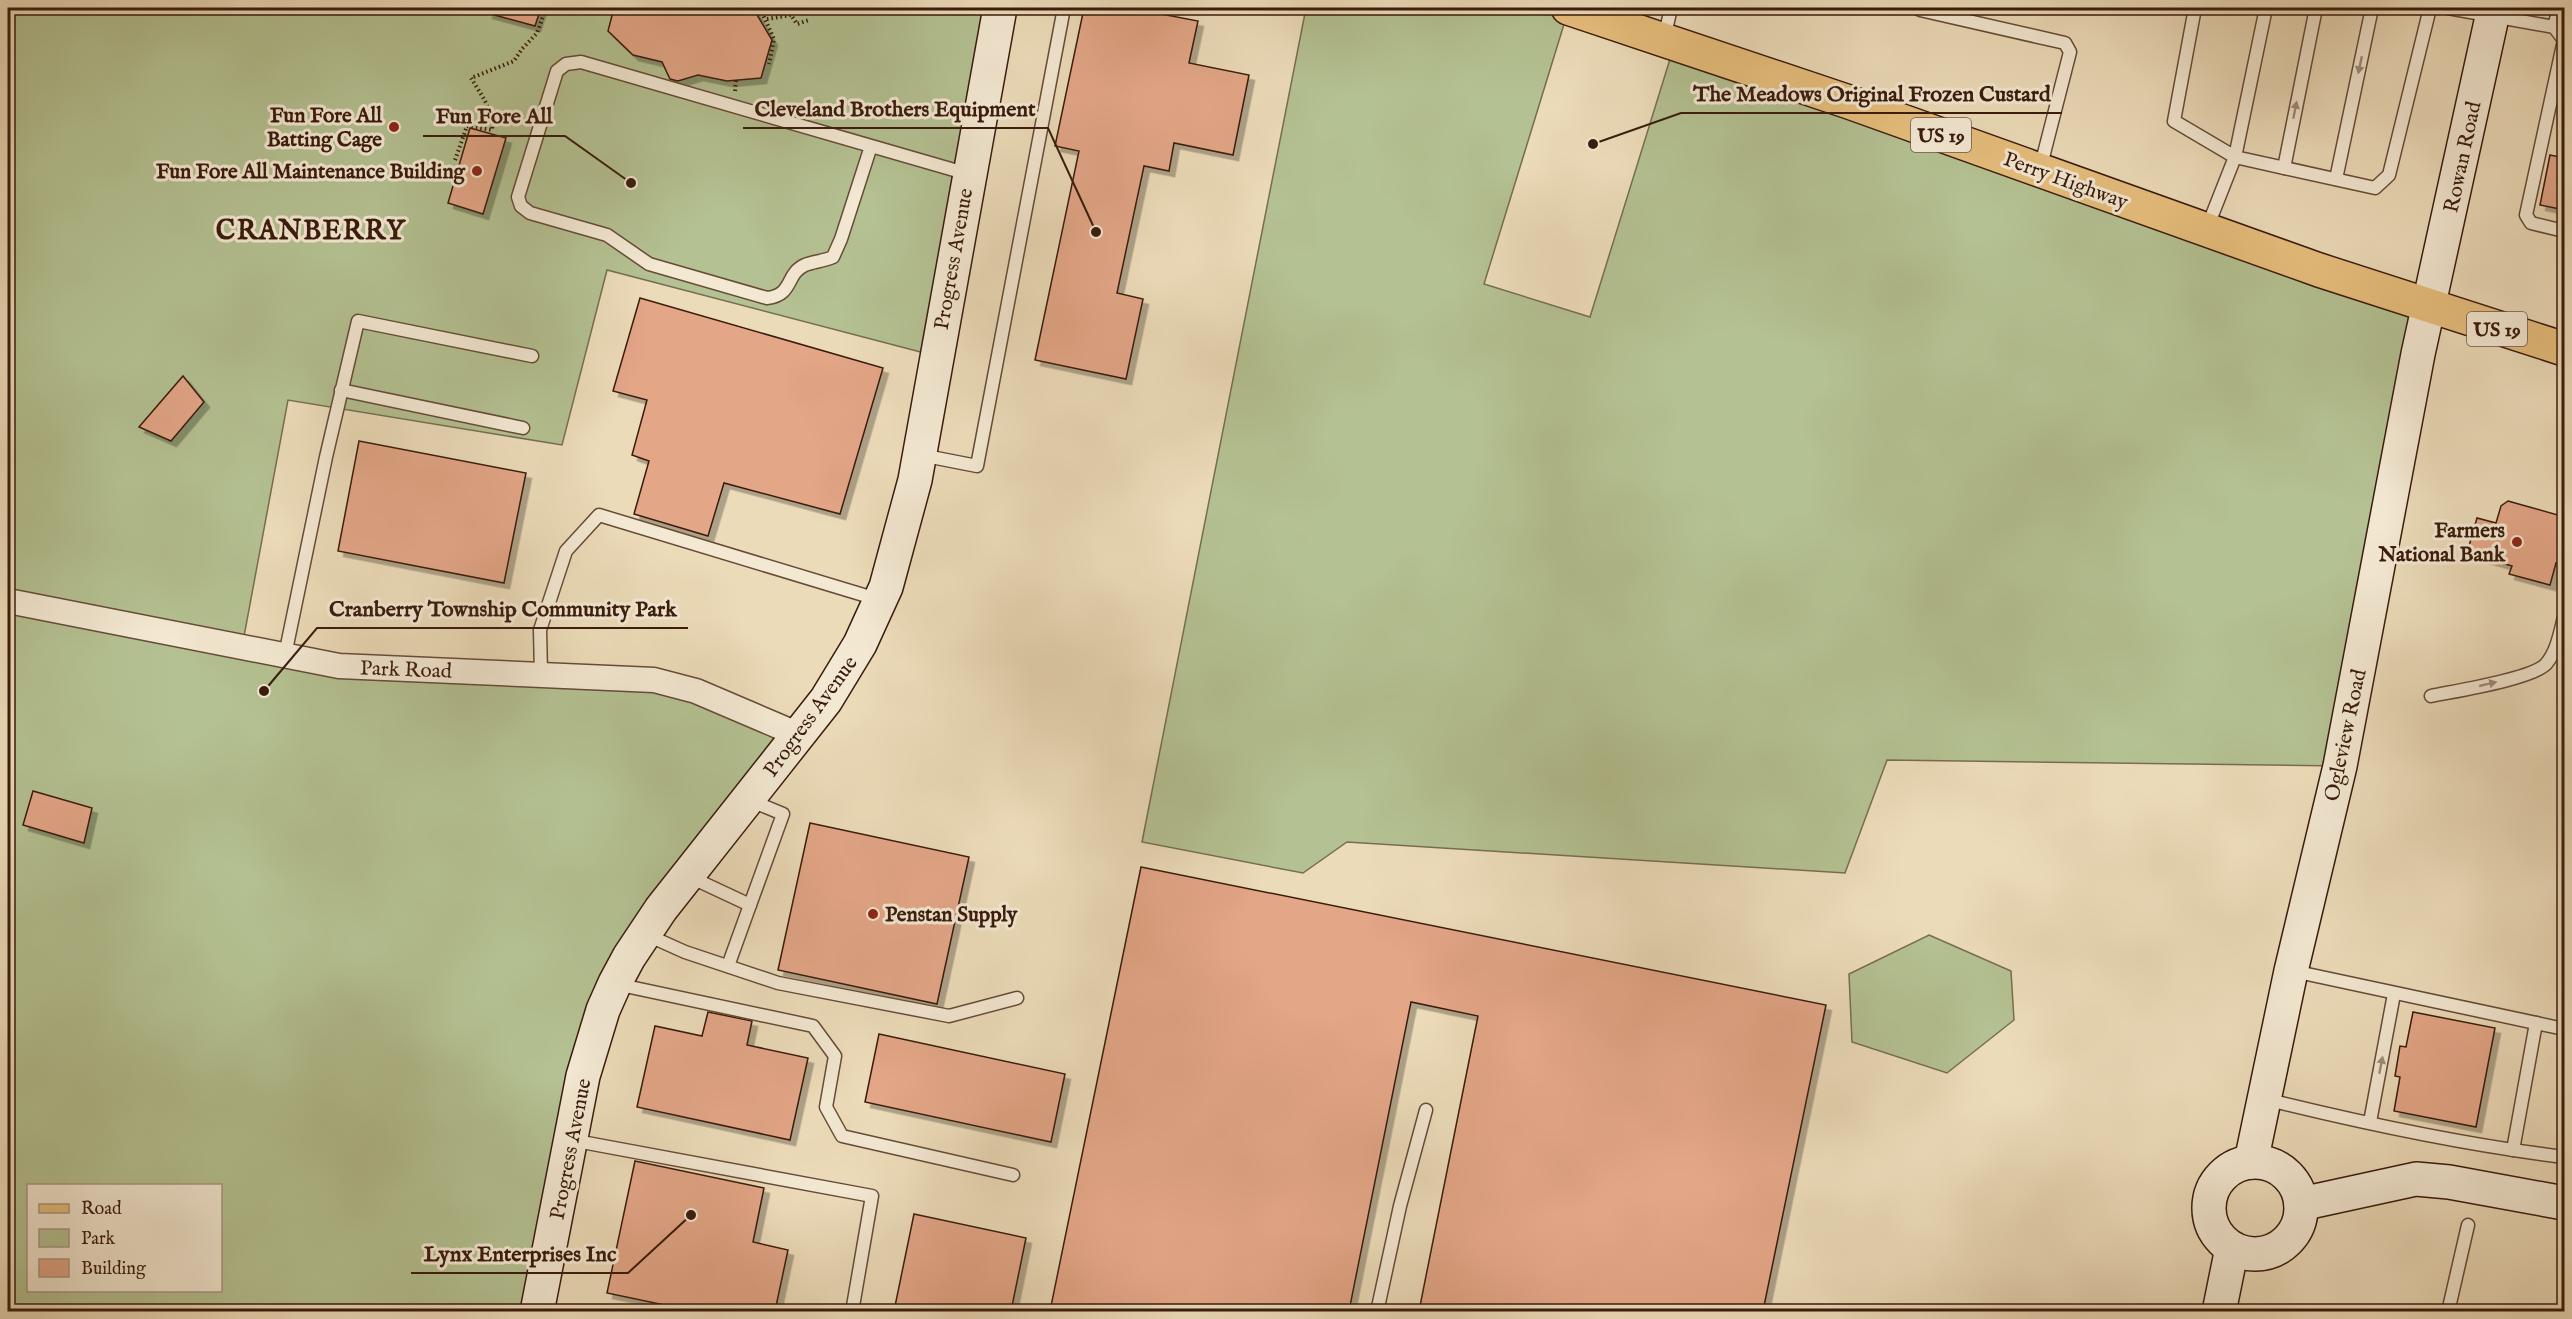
<svg xmlns="http://www.w3.org/2000/svg" width="2572" height="1319" font-family="'IM FELL English',serif">
  <style>
    .green { fill: #b4c192; stroke: #766e50; stroke-width: 1.5; fill-rule: evenodd }
    .building { fill: #e3a687; stroke: #391b0d; stroke-width: 1.5; filter: url(#shadow) }
    .lines { fill: none; stroke-linecap: round; stroke-linejoin: round }
    .lane-casing { stroke: #664b38; stroke-width: 15 }
    .street-casing { stroke: #664b38; stroke-width: 27 }
    .secondary-casing { stroke: #391b0d; stroke-width: 36 }
    .primary-casing { stroke: #391b0d; stroke-width: 36 }
    .path { stroke: #391b0d; stroke-width: 4; stroke-dasharray: 1.5 3; stroke-linecap: butt }
    .lane { stroke: #f3e8d2; stroke-width: 12 }
    .street { stroke: #f3e8d2; stroke-width: 24 }
    .secondary { stroke: #f3e8d2; stroke-width: 33 }
    .primary { stroke: #e6be7c; stroke-width: 33 }
    .oneway { fill: #9f8c79 }
    .poi-dot { fill: #8f2418; stroke: #f3e8d2; stroke-width: 2 }
    .labels { text-anchor: middle; stroke-width: 6; stroke-linejoin: round; paint-order: stroke }
    .shield { fill: #f3e8d2; stroke: #715848; stroke-width: 1.5 }
    .shield-label { font-size: 20px; font-weight: bold; fill: #391b0d }
    .poi-label { font-size: 21px; font-weight: bold; fill: #391b0d; stroke: #f3e8d2; text-anchor: end }
    .street-label { font-size: 21px; fill: #391b0d; stroke: #f3e8d2 }
    .district-label { font-size: 27px; font-weight: bold; letter-spacing: 1.5px; fill: #391b0d; stroke: #f3e8d2 }
    .leader { fill: none; stroke: #391b0d; stroke-width: 2 }
    .callout-dot { fill: #391b0d; stroke: #f3e8d2; stroke-width: 2 }
    .callout-label { font-size: 22px; text-anchor: middle; font-weight: bold; fill: #391b0d; stroke: #f3e8d2; stroke-width: 6; stroke-linejoin: round; paint-order: stroke }
  </style>
  <defs>
    <filter id="shadow"><feDropShadow dx="5.5" dy="5.5" stdDeviation="0" flood-color="#0004"/></filter>
  </defs>
  <rect width="100%" height="100%" fill="#ecdbb9"/>
  <filter id="stains"><feTurbulence type="fractalNoise" baseFrequency=".00333" numOctaves="4"/><feColorMatrix values="0 0 0 0 .2 0 0 0 0 .09 0 0 0 0 .02 0 0 0 .5 -.17"/></filter>
  <radialGradient id="worn" r=".72"><stop offset=".6" stop-color="#630" stop-opacity="0"/><stop offset="1" stop-color="#630" stop-opacity=".3"/></radialGradient>
  <g class="green">
    <path d="M8,8h992l-64,348 -329,-86 -45,175 -274,-45 -46,247 392,31 165,57 -184,248 -78,328h-529zM28,1186h192v104h-192z"/>
    <polygon points="1306,8 1569,8 1484,284 1590,317 1675,43 2429,307 2340,766 1887,760 1845,873 1347,842 1303,873 1142,842"/>
    <polygon points="1929,935 2011,971 2014,1020 1947,1073 1852,1042 1849,974"/>
  </g>
  <g class="building">
    <polygon points="488,8 541,8 535,26 487,13"/>
    <polygon points="614,8 753,8 772,40 761,78 727,81 698,75 678,81 670,79 662,62 633,55 608,31"/>
    <polygon points="1084,8 1130,8 1198,21 1189,63 1249,75 1233,155 1174,143 1169,171 1144,166 1117,293 1143,299 1126,379 1035,360 1079,151 1055,146"/>
    <polygon points="470,128 506,138 483,214 448,203"/>
    <polygon points="2550,155 2565,158 2565,210 2540,205"/>
    <polygon points="640,298 883,368 840,514 724,483 708,536 634,514 649,461 632,455 647,400 613,391"/>
    <polygon points="183,376 204,402 171,441 139,427"/>
    <polygon points="359,441 526,473 504,583 338,551"/>
    <polygon points="2508,501 2565,517 2565,565 2556,563 2550,585 2509,574 2512,566 2467,553 2477,518 2496,523 2501,506"/>
    <polygon points="33,791 92,808 84,843 23,825"/>
    <polygon points="810,823 969,857 937,1004 778,970"/>
    <polygon points="1141,867 1826,1005 1763,1311 1419,1311 1478,1016 1411,1002 1349,1311 1050,1311"/>
    <polygon points="708,1012 752,1021 747,1045 808,1058 790,1140 637,1107 655,1026 702,1036"/>
    <polygon points="2413,1012 2495,1028 2476,1127 2394,1111 2400,1077 2395,1076 2400,1046 2406,1047"/>
    <polygon points="879,1034 1065,1074 1051,1142 865,1102"/>
    <polygon points="635,1161 764,1188 753,1242 788,1250 775,1311 693,1311 607,1293"/>
    <polygon points="914,1214 1026,1238 1011,1311 894,1311"/>
  </g>
  <g class="lines">
    <g class="lane-casing">
      <g id="lane">
        <polyline points="1919,8 1920,10 2065,43 2070,52 2040,169"/>
        <polyline points="2195,8 2174,121 2235,157 2207,228"/>
        <polyline points="2266,8 2235,157 2375,188 2389,175 2430,8"/>
        <polyline points="2448,8 2554,27 2564,40"/>
        <polyline points="2554,27 2559,8"/>
        <polyline points="1664,39 1671,8"/>
        <polyline points="2564,40 2526,215 2531,223 2564,231"/>
        <path d="M871,146l-30,93 -8,18c-9,4 -21,5 -28,8 -20,9 -11,30 -38,33l-118,-34 -42,-29 -77,-22 -9,-7 -3,-9 39,-126 9,-7 15,-2 387,112"/>
        <polyline points="2284,168 2316,8"/>
        <polyline points="2336,179 2372,8"/>
        <polyline points="341,390 523,428"/>
        <polyline points="921,455 977,466 1064,8"/>
        <polyline points="285,655 326,457 358,321 532,356"/>
        <polyline points="541,674 540,630 566,551 599,515 880,600"/>
        <path d="M2431,696c24,-5 101,-17 115,-32 11,-13 14,-31 18,-47"/>
        <polyline points="749,800 783,814 750,905"/>
        <polyline points="688,876 750,905 728,966"/>
        <polyline points="645,934 685,952 778,983 949,1016 1017,998"/>
        <polyline points="2293,971 2564,1029"/>
        <polyline points="616,984 813,1026 835,1056 826,1107 842,1136 1013,1175"/>
        <path d="M2265,1099c97,24 200,46 299,58"/>
        <polyline points="2370,1122 2394,994"/>
        <polyline points="571,1140 872,1196 852,1312"/>
        <polyline points="2513,1150 2536,1023"/>
        <polyline points="1377,1312 1400,1206 1426,1110"/>
        <polyline points="2448,1312 2468,1225"/>
      </g>
    </g>
    <g class="street-casing">
      <polyline id="street" points="8,601 339,666 654,680 696,691 799,735"/>
    </g>
    <g class="secondary-casing">
      <g id="secondary">
        <polyline points="2251,1162 2291,971 2340,766 2418,354 2494,8"/>
        <circle cx="2255" cy="1208" r="46"/>
        <polyline points="2301,1204 2416,1179 2449,1182 2564,1203"/>
        <polyline points="537,1312 583,1076 603,1010 615,983 629,957 661,909 826,700 860,644 886,587 915,480 1000,8"/>
        <polyline points="2219,1312 2232,1248"/>
      </g>
    </g>
    <g class="primary-casing">
      <polyline id="primary" points="1568,8 1849,102 2319,270 2564,349"/>
    </g>
    <g class="path">
      <polyline points="760,8 774,39 769,64"/>
      <polyline points="767,19 791,15 797,24 809,20"/>
      <polyline points="735,91 736,80"/>
      <path d="M455,160l12,-34 25,4c3,-18 -12,-37 -21,-52l43,-17 8,-12 15,-16 9,-25"/>
    </g>
    <use href="#lane" class="lane"/>
    <use href="#street" class="street"/>
    <use href="#secondary" class="secondary"/>
    <use href="#primary" class="primary"/>
  </g>
  <defs><path id="oneway-solid" d="M-6-.8H1V-3.2L6.5 0L1 3.2V.8H-6Z" transform="scale(1.5)"/></defs>
  <g class="oneway">
    <use href="#oneway-solid" transform="translate(2360 65) rotate(102)"/>
    <use href="#oneway-solid" transform="translate(2295 110) rotate(-79)"/>
    <use href="#oneway-solid" transform="translate(2488 684) rotate(-13)"/>
    <use href="#oneway-solid" transform="translate(2381 1065) rotate(-79)"/>
  </g>
  <g class="poi-dot">
    <circle cx="394" cy="127" r="6"/>
    <circle cx="477" cy="171" r="6"/>
    <circle cx="2517" cy="542" r="6"/>
    <circle cx="873" cy="914" r="6"/>
  </g>
  <g class="labels">
    <g class="shield">
      <rect x="1911" y="118" width="60" height="34" rx="4.5"/>
      <rect x="2467" y="312" width="60" height="34" rx="4.5"/>
    </g>
    <g class="shield-label">
      <text x="1941" y="142">US 19</text>
      <text x="2497" y="336">US 19</text>
    </g>
    <g class="poi-label">
      <text x="382" y="122">Fun Fore All<tspan x="382" dy="24">Batting Cage</tspan></text>
      <text x="465" y="178">Fun Fore All Maintenance Building</text>
      <text x="2505" y="537">Farmers<tspan x="2505" dy="24">National Bank</tspan></text>
      <text x="885" y="921" text-anchor="start">Penstan Supply</text>
    </g>
    <g class="street-label">
      <text transform="translate(2462 157) rotate(-78)" y="7">Rowan Road</text>
      <text transform="translate(2066 180) rotate(20)" y="7">Perry Highway</text>
      <text transform="translate(953 259) rotate(-80)" y="7">Progress Avenue</text>
      <text transform="translate(406 669) rotate(2)" y="7">Park Road</text>
      <text transform="translate(810 716) rotate(-54)" y="7">Progress Avenue</text>
      <text transform="translate(2345 735) rotate(-78)" y="7">Ogleview Road</text>
      <text transform="translate(570 1149) rotate(-79)" y="7">Progress Avenue</text>
    </g>
    <g class="district-label">
      <text x="311" y="239">CRANBERRY</text>
    </g>
  </g>
  <path class="leader" d="M1593 144L1681 113H2062M1096 232L1048 128H743M631 183L565 136H423M264 691L317 628H688M691 1215L628 1273H411"/>
  <g class="callout-dot">
    <circle cx="1593" cy="144" r="6"/>
    <circle cx="1096" cy="232" r="6"/>
    <circle cx="631" cy="183" r="6"/>
    <circle cx="264" cy="691" r="6"/>
    <circle cx="691" cy="1215" r="6"/>
  </g>
  <g class="callout-label">
    <text x="1872" y="101">The Meadows Original Frozen Custard</text>
    <text x="895" y="116">Cleveland Brothers Equipment</text>
    <text x="494" y="123">Fun Fore All</text>
    <text x="503" y="616">Cranberry Township Community Park</text>
    <text x="520" y="1261">Lynx Enterprises Inc</text>
  </g>
  <rect width="2572" height="1319" fill="none" stroke="#ecdbb9" stroke-width="30"/>
  <rect x="9" y="9" width="2554" height="1301" fill="none" stroke="#391b0d" stroke-width="3"/>
  <rect x="15" y="15" width="2542" height="1289" fill="none" stroke="#391b0d" stroke-width="1.5"/>
  <rect x="27" y="1184" width="195" height="108" fill="#f3e8d2" stroke="#a99683" stroke-width="1.5"/>
  <rect x="39" y="1204" width="30" height="9" fill="#e6be7c" stroke="#a99683" stroke-width="1.5"/>
  <text x="81" y="1214" font-size="18" fill="#391b0d">Road</text>
  <rect x="39" y="1229" width="30" height="18" fill="#b4c192" stroke="#a99683" stroke-width="1.5"/>
  <text x="81" y="1244" font-size="18" fill="#391b0d">Park</text>
  <rect x="39" y="1259" width="30" height="18" fill="#e3a687" stroke="#a99683" stroke-width="1.5"/>
  <text x="81" y="1274" font-size="18" fill="#391b0d">Building</text>
  <rect width="100%" height="100%" filter="url(#stains)"/>
  <rect width="100%" height="100%" fill="url(#worn)"/>
</svg>
